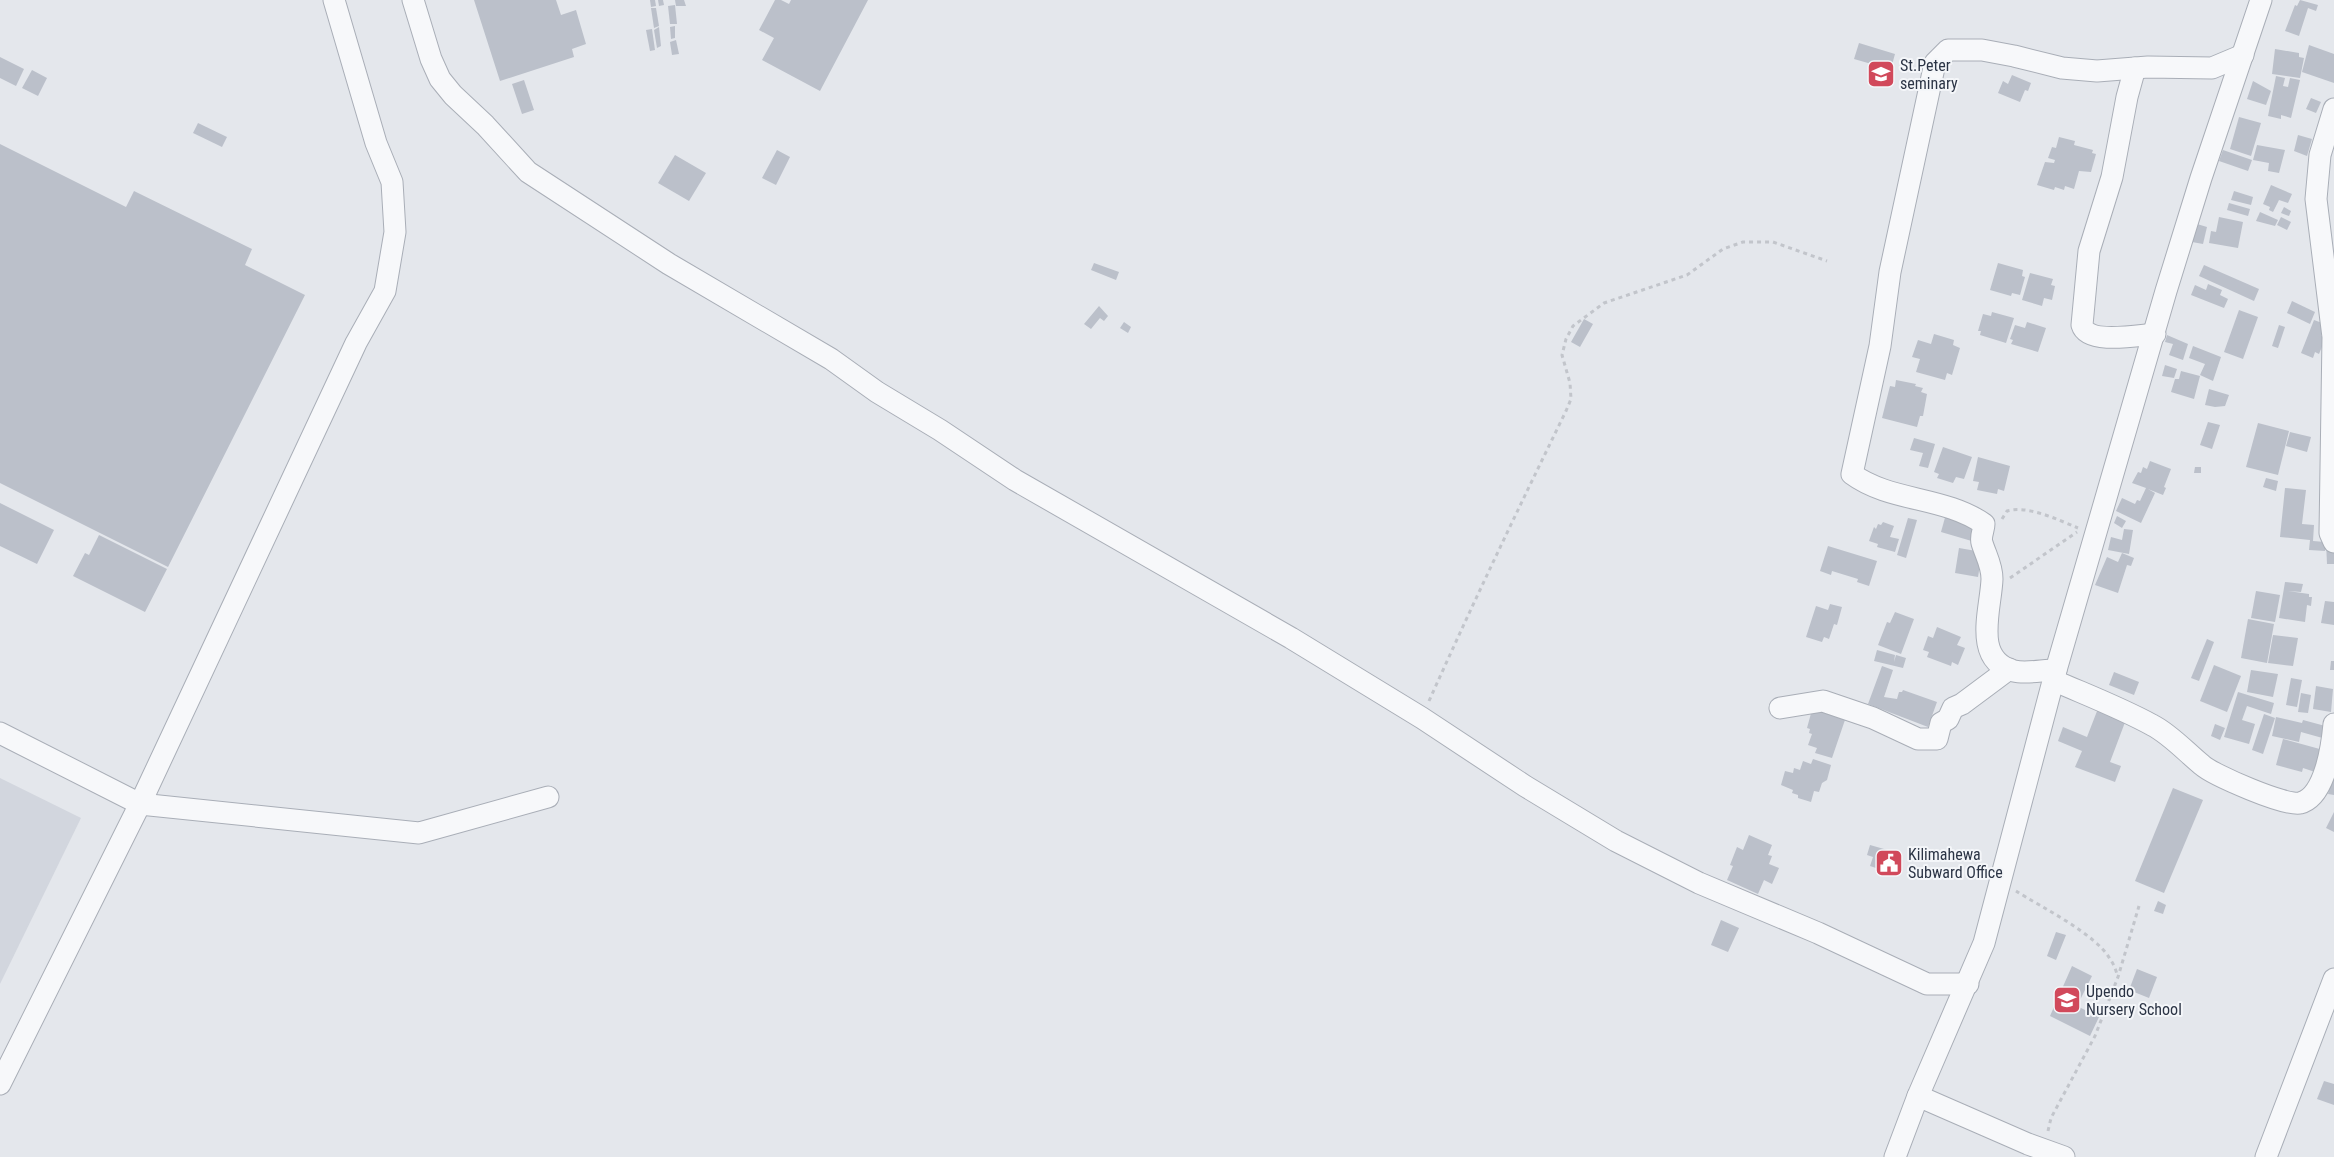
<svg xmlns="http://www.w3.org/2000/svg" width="2334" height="1157" font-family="'Roboto Condensed',sans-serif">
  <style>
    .built { fill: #d2d6de }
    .building { fill: #bbc0ca }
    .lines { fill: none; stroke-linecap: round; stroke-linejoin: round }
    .minor-casing { stroke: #a9aeb7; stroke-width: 23 }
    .path { stroke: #c2c5cb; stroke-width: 3; stroke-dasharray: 4 4; stroke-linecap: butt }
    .minor { stroke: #f7f8fa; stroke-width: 21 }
    .labels { text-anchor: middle; stroke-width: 4; stroke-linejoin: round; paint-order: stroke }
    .poi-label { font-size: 16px; fill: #2b3445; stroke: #f4f6f9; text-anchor: start }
  </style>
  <rect width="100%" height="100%" fill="#e4e7ec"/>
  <polygon class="built" points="0,778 81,818 0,984"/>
  <g class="building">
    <polygon points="474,0 556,0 561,15 576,10 586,44 572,49 574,57 500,81"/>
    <polygon points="650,0 655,0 656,6 651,7"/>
    <polygon points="658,0 663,0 664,5 659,6"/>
    <polygon points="675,0 684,0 686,6 676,6"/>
    <polygon points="775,0 781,0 789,4 791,0 868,0 820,91 762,60 774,38 759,30"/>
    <polygon points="2300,0 2318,5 2316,11 2308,8 2299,36 2285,31 2295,5 2297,6"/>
    <polygon points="675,5 677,24 670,24 668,6"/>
    <polygon points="651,8 656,8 659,26 654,28"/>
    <polygon points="675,26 675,38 671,39 670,27"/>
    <polygon points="659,27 661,46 657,48 654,30"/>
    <polygon points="652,29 655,50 650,51 646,30"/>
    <polygon points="676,40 679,54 672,55 670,42"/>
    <polygon points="1859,43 1895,54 1887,83 1871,78 1875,65 1854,59"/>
    <polygon points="2309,45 2334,54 2334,83 2302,72"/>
    <polygon points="2275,49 2299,53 2299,57 2304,58 2300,78 2272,74"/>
    <polygon points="0,57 24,69 16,86 0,78"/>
    <polygon points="32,70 47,78 38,96 22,88"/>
    <polygon points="2012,75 2031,83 2028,91 2025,90 2020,102 1998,93 2003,81 2008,84"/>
    <polygon points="2276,76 2285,78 2283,86 2288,87 2290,78 2300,80 2291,118 2281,115 2281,119 2268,116"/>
    <polygon points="524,80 534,110 522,114 512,84"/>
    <polygon points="2253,81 2271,91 2266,105 2247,99"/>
    <polygon points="2311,98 2321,102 2316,113 2306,109"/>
    <polygon points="2239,117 2261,123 2251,156 2230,149"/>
    <polygon points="198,123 227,137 222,147 193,133"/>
    <polygon points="2298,135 2312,139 2307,156 2294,151"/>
    <polygon points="2059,137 2075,141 2074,145 2093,150 2092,153 2096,154 2091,172 2079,171 2074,189 2065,186 2064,190 2055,187 2054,190 2037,185 2045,162 2054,163 2055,160 2048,158 2052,147 2056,148"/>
    <polygon points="0,144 126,207 134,191 252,249 245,265 305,295 168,567 0,483"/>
    <polygon points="2257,145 2285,150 2279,173 2268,171 2269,163 2253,160"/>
    <polygon points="777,150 790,157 776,185 762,178"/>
    <polygon points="2223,150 2252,160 2248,171 2219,161"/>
    <polygon points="675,155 706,173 689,201 658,183"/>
    <polygon points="2271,185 2292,194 2288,203 2279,200 2273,212 2269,210 2270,207 2263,204"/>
    <polygon points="2234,191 2253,197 2251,205 2231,200"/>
    <polygon points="2229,203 2250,209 2248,216 2227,210"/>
    <polygon points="2284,207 2291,211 2289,216 2281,213"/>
    <polygon points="2260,212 2278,220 2275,226 2256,221"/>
    <polygon points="2219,217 2243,222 2238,248 2209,243 2211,231 2216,232"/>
    <polygon points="2281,217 2291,222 2287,230 2277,225"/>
    <polygon points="2197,224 2207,227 2203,244 2192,242"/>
    <polygon points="1094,263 1119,272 1116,280 1091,270"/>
    <polygon points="1998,263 2023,270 2022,276 2025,277 2020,295 2012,293 2011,296 1990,290"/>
    <polygon points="2204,265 2259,289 2254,301 2199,276"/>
    <polygon points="2030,273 2053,279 2051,285 2055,286 2052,300 2044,298 2042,306 2022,300"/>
    <polygon points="2208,284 2222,290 2220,295 2228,299 2224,308 2191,295 2195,285 2206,290"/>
    <polygon points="2292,301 2315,312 2310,324 2287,313"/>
    <polygon points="1099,306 1108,316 1104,321 1100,318 1091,329 1084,324"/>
    <polygon points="2239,310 2258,317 2243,359 2224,352"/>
    <polygon points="1992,312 2014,318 2006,343 1980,335 1981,331 1978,331 1983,314 1991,316"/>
    <polygon points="1584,319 1593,324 1580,347 1571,342"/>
    <polygon points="2314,320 2325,324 2321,336 2326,337 2319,354 2315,352 2313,358 2301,353"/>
    <polygon points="1124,322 1131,327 1128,333 1120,328"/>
    <polygon points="2027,322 2046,328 2038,352 2011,344 2013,340 2010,339 2015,325 2025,328"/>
    <polygon points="2279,325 2285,327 2278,348 2272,346"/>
    <polygon points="1934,334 1954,340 1953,345 1960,348 1952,375 1947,373 1945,380 1916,372 1920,359 1912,357 1918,340 1931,344"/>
    <polygon points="2167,335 2188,344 2183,360 2169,355 2173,344 2165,342"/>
    <polygon points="2193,346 2221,357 2213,381 2200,375 2205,364 2189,358"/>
    <polygon points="2165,365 2177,369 2174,378 2162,376"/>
    <polygon points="2181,371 2200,376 2194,399 2171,392 2175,379 2179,379"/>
    <polygon points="1896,380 1916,384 1915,386 1923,388 1921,392 1927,394 1923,416 1920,416 1917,427 1882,418 1890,386 1895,387"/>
    <polygon points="2209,389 2229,395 2225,406 2215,407 2205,405"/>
    <polygon points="2208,422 2220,425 2212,449 2200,445"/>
    <polygon points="2258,423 2289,431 2278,475 2246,467"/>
    <polygon points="2290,432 2311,437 2307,452 2286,446"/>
    <polygon points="1914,438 1935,444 1928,468 1919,466 1923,453 1910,450"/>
    <polygon points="1943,447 1972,457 1964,479 1956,477 1953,483 1937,478 1939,474 1934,472"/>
    <polygon points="1978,457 2010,466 2004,491 1998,489 1997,494 1977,490 1979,482 1973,481"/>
    <polygon points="2150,461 2171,469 2164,487 2166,488 2163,495 2148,489 2155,493 2141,523 2116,511 2122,498 2135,504 2137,500 2140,501 2146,488 2132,483 2138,472 2141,473 2143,467 2147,469"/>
    <polygon points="2195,467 2201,467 2201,473 2194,473"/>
    <polygon points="2266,478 2278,481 2276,491 2263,487"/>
    <polygon points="2285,488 2306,490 2302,524 2314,525 2313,541 2325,542 2325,551 2309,550 2310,540 2280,537"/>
    <polygon points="0,503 54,530 37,564 0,546"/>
    <polygon points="1946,514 1981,524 1975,542 1941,532"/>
    <polygon points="2117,516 2126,521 2122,528 2114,523"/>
    <polygon points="1908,518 1917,520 1906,558 1897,555"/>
    <polygon points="1883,522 1894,526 1890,537 1899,539 1895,552 1877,547 1878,544 1869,541 1874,527 1876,529 1878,524 1881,525"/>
    <polygon points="2124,529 2133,530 2129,554 2108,550 2111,537 2122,540"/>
    <polygon points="99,535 167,569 145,612 73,576 85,553 89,555"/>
    <polygon points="2326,542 2334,545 2334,564 2327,564"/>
    <polygon points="1828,546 1877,561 1869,586 1857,582 1858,579 1832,571 1831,575 1820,571"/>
    <polygon points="1959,548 1982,552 1978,577 1955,573"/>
    <polygon points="2122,553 2134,558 2131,566 2127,565 2118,593 2095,585 2107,557 2118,562"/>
    <polygon points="2285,582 2303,584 2301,592 2288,591 2309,594 2309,597 2312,597 2311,606 2307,605 2305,622 2279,618"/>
    <polygon points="2256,591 2280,595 2275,622 2251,618"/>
    <polygon points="2325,601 2334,602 2334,625 2321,623"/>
    <polygon points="1830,604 1842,607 1837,625 1834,624 1829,639 1824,637 1822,642 1806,637 1816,606 1828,610"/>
    <polygon points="1895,612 1914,619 1901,654 1878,645 1887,622 1890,623"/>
    <polygon points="2248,619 2274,624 2267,663 2241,658"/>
    <polygon points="1937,627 1961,637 1957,645 1965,648 1958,665 1952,662 1951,666 1927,657 1929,652 1923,650 1928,636 1933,638"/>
    <polygon points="2273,635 2298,638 2293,666 2268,663"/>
    <polygon points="2207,639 2214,642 2199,681 2191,678"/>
    <polygon points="1877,650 1895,655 1894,662 1896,655 1906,658 1903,668 1874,661"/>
    <polygon points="2331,661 2334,661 2334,670 2330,670"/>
    <polygon points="2214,665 2241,676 2227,712 2200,701"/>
    <polygon points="1882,666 1893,670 1884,697 1897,699 1899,692 1902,692 1903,690 1937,702 1928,727 1868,704"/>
    <polygon points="2251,670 2278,674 2273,697 2247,692"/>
    <polygon points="2114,672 2139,682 2134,695 2109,685"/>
    <polygon points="2291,678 2302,680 2297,707 2286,705"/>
    <polygon points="2316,686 2333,689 2331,712 2313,709"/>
    <polygon points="2238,692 2274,703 2271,714 2247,706 2242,720 2255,724 2249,744 2224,737"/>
    <polygon points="2301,693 2311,695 2308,713 2298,712"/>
    <polygon points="1813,706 1846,717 1832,758 1815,753 1817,748 1808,745 1812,734 1809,733 1810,729 1807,728"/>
    <polygon points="2099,706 2127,717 2110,762 2121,766 2115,782 2075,767 2082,751 2058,741 2063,727 2087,737"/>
    <polygon points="2264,714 2275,718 2263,754 2252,750"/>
    <polygon points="2276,717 2302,723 2303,720 2329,727 2326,739 2301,732 2299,742 2272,736"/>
    <polygon points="2215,724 2225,728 2220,740 2211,736"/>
    <polygon points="2283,739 2327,751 2318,773 2303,768 2302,772 2276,765"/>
    <polygon points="1813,759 1831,765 1827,780 1822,783 1819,792 1814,791 1811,802 1798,798 1798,795 1792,793 1793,790 1781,785 1785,771 1793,773 1794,768 1800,770 1803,761 1811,764"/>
    <polygon points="2334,773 2334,795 2328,794"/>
    <polygon points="2173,788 2203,800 2164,893 2135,881"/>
    <polygon points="2334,812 2334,832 2326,828"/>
    <polygon points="1749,835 1772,845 1768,855 1772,856 1769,864 1779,868 1772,884 1764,880 1758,894 1727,880 1733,866 1730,865 1737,847 1743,850"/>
    <polygon points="1870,845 1898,853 1891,873 1870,866 1873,857 1867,855"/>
    <polygon points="2158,901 2166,905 2163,914 2154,911"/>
    <polygon points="1721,920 1739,928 1728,952 1711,945"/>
    <polygon points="2056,932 2066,935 2056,960 2047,956"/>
    <polygon points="2072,966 2092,976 2077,1006 2099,1017 2090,1036 2050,1016"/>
    <polygon points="2137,969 2157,977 2149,998 2129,990"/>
    <polygon points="2324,1081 2334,1084 2334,1105 2317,1099"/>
  </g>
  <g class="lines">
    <g class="minor-casing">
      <g id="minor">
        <polyline points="413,0 431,59 440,79 453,95 485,125 528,172 669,264 831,359 877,392 940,430 1015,480 1291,638 1422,718 1525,786 1616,841 1699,883 1818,933 1927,984 1968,984"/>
        <path d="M2135,68l-8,29 -15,80 -23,74 -7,74c6,20 57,10 73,9"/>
        <polyline points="2334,109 2320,155 2316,199 2333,337 2330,533 2334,542"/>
        <path d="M2056,670c-13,0 -30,4 -42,1 -42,-11 -23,-62 -22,-92 0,-14 -6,-23 -10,-36 -2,-7 2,-13 2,-19 -40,-28 -94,-22 -132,-50l28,-128 10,-74 45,-209 13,-13h34l32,6 48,12 35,3 51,-4 64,1 31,-13"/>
        <path d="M2055,681c32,14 66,27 97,44 18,9 34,27 50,40 11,10 85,42 98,38 25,-6 32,-57 34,-79"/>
        <polyline points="1780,708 1823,701 1873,718 1918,739 1937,739 1941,723 1948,719 1953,708 1962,704 2009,669"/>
        <polyline points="0,733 140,804 419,833 548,797"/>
        <polyline points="0,1084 140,804 356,343 385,291 395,232 392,182 376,143 334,0"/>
        <polyline points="1918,1096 2028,1144 2064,1157"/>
        <polyline points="1895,1157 1918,1096 1984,943 2056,670 2166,291 2201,178 2261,0"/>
        <polyline points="2266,1157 2334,979"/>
      </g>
    </g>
    <g class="path">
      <path d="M2002,519l5,-8c22,-6 51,9 71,17"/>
      <polyline points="2010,578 2077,532"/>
      <path d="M1429,701c44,-98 90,-194 137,-290l5,-12 -1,-16 -8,-28 4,-16 7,-13 31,-23 83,-28 36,-26 20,-7h30l54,19"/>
      <path d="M2016,891c25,16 80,43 94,68 4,5 6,12 8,18"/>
      <polyline points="2048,1131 2051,1118 2095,1036 2118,977 2139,906"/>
    </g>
    <use href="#minor" class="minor"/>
  </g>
  <defs>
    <g id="school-square" transform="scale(1.4375)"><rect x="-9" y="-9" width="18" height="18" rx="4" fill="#d1495b" stroke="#f4f6f9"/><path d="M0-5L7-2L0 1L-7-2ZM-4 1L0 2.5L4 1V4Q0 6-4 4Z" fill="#fff"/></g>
    <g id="civic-square" transform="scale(1.4375)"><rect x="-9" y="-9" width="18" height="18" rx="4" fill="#d1495b" stroke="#f4f6f9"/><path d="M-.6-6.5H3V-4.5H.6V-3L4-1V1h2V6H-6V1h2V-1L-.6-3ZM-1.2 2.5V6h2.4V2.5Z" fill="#fff"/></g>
  </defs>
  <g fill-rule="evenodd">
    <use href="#school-square" x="1881" y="74"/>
    <use href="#civic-square" x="1889" y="863"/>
    <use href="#school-square" x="2067" y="1000"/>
  </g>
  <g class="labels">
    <g class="poi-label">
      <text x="1900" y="71">St.Peter<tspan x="1900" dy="18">seminary</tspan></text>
      <text x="1908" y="860">Kilimahewa<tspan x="1908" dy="18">Subward Office</tspan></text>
      <text x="2086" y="997">Upendo<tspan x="2086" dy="18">Nursery School</tspan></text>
    </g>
  </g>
</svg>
